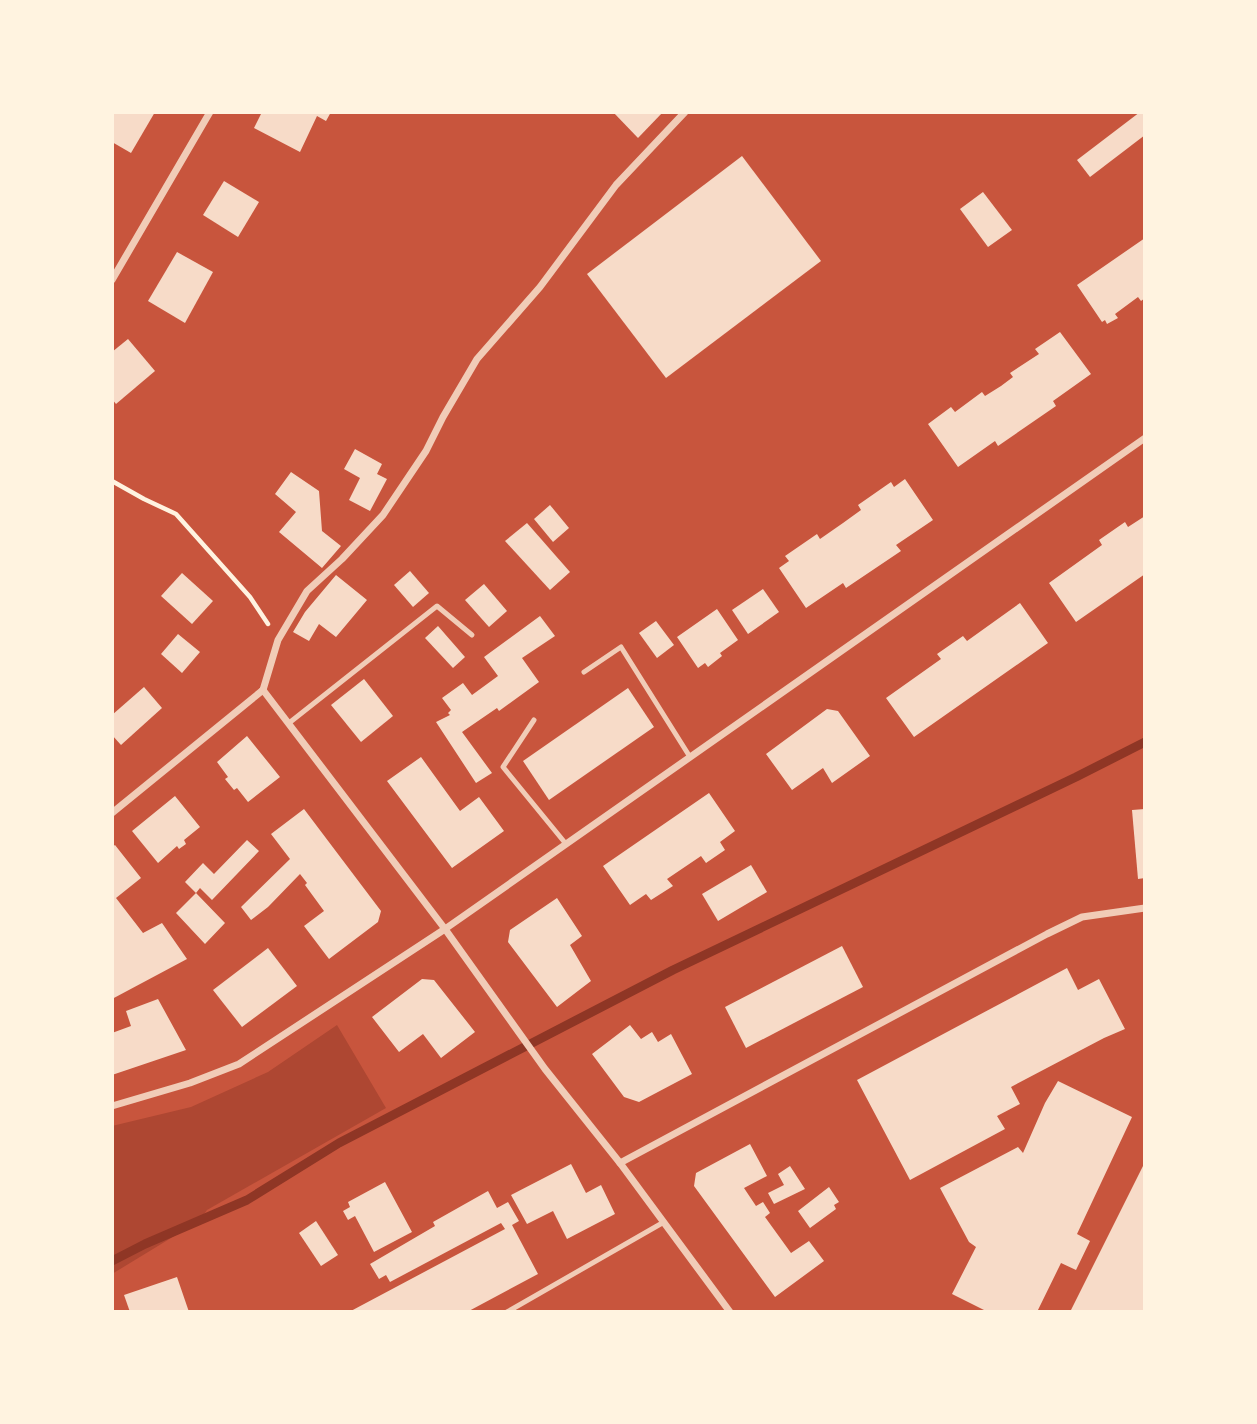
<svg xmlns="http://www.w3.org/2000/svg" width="1257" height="1424" font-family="Jost,sans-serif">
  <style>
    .green { fill: #ae4732 }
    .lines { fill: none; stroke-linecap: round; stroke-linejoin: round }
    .stream { stroke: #8f3625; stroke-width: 9 }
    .building { fill: #f7dbc8 }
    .path { stroke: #fff3e0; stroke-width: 4.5 }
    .service { stroke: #f1ccb7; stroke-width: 5 }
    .minor { stroke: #f1ccb7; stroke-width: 7 }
  </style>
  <rect width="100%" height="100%" fill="#c8553d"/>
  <polygon class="green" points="337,1025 386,1108 207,1210 199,1221 112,1274 112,1126 191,1107 268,1072"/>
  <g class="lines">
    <polyline class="stream" points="112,1261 145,1244 247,1200 339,1143 673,970 1076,777 1145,742"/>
  </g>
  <g class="building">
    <polygon points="112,112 155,112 131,153 112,142"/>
    <polygon points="262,112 331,112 326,121 317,116 300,152 254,128"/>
    <polygon points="613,112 663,112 638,138"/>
    <polygon points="1140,112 1145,112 1145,135 1090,177 1077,160"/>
    <polygon points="742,156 821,261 666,378 587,274"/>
    <polygon points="224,181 259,202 238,237 203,215"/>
    <polygon points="983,192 1012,230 988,247 960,209"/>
    <polygon points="1145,238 1145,298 1141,301 1138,297 1115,314 1118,318 1107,324 1105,320 1102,322 1077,285"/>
    <polygon points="177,252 213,272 185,323 148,301"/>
    <polygon points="1060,332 1091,374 1053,401 1056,406 998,446 995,441 958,467 928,424 951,407 955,412 982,392 985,396 1001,386 1013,377 1010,373 1039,354 1035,349"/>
    <polygon points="128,339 155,371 116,404 112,399 112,352"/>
    <polygon points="355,449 382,464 377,474 387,479 370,511 349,500 360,478 344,469"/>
    <polygon points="291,472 319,491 322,531 341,546 322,568 279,532 296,512 275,494"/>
    <polygon points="905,479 933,520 896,545 901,551 846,588 843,583 806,608 779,568 789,561 785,556 817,534 820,539 843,523 861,510 858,505 891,482 894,487"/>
    <polygon points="550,505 569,528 553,542 534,519"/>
    <polygon points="1145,516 1145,574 1076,622 1049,583 1102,545 1099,540 1125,522 1128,527"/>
    <polygon points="527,523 570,572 550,590 505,541"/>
    <polygon points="410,571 429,593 413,607 394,585"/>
    <polygon points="182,573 213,601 192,624 161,596"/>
    <polygon points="336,575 367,600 336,637 319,624 309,641 293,632 305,612"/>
    <polygon points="484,584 507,611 489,627 465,600"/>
    <polygon points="763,589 779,612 748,634 732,610"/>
    <polygon points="1020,603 1048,643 914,737 886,698 941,659 937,654 963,636 967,641"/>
    <polygon points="717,609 738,640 720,653 722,656 708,667 705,663 698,668 677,637"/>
    <polygon points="540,616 555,636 522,658 539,682 499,711 497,708 462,732 492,773 476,783 436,722 450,715 448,713 451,710 442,698 463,683 472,695 498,676 484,657"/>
    <polygon points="656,621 674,645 657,658 639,633"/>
    <polygon points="438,626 465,657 453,668 425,638"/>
    <polygon points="178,634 200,652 182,673 161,654"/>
    <polygon points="364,679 393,716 361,742 331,705"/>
    <polygon points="144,687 162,708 121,745 112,735 112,715"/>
    <polygon points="628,688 654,727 549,800 523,761"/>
    <polygon points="827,709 838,711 870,756 832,783 823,768 792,790 766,754"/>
    <polygon points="247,736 280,777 248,802 237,788 234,790 225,779 228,777 217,762"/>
    <polygon points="421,757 460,811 479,797 504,831 452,868 387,781"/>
    <polygon points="709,793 735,831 720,842 725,850 706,863 701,856 667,879 673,886 651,900 646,894 630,905 603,866"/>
    <polygon points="175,796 200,827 184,840 186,844 179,849 177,846 158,863 132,831"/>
    <polygon points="304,809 381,911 378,922 329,959 304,926 324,911 305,885 307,883 300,874 268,907 251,920 241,907 290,859 271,834"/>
    <polygon points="1145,809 1145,878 1138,879 1132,810"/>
    <polygon points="247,840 259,851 212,900 200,888 196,893 225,923 205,944 176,913 196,893 185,882 203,863 214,874"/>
    <polygon points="115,845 141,878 116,898 143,933 162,923 187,959 112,999 112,847"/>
    <polygon points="751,865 767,892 718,921 702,894"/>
    <polygon points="557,898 582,936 570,945 591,981 557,1007 508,942 510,930"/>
    <polygon points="842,946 863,987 746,1048 725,1007"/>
    <polygon points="268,948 297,986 242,1027 213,990"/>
    <polygon points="1067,968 1078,990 1099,979 1125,1029 1104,1038 1011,1087 1020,1104 997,1116 1005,1129 910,1180 857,1080"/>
    <polygon points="422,979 434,980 475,1032 441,1058 423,1034 399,1052 372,1017"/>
    <polygon points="158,999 186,1050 112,1075 112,1033 131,1026 126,1011"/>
    <polygon points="630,1025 641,1039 652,1032 658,1042 671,1034 692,1074 639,1102 624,1097 592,1054"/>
    <polygon points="1058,1081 1132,1117 1077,1234 1090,1241 1076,1270 1061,1263 1037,1312 988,1312 952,1294 976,1247 969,1242 940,1188 1018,1147 1023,1153 1045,1103"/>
    <polygon points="750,1144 767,1176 744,1188 756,1206 763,1202 770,1213 765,1217 791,1253 809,1241 824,1261 775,1297 694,1186 696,1173"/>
    <polygon points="1145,1162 1145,1312 1070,1312"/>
    <polygon points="571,1164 586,1193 601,1185 615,1214 567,1239 553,1211 527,1224 511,1195"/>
    <polygon points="790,1166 805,1189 774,1204 768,1193 784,1185 778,1174"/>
    <polygon points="385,1182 412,1232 374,1252 355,1216 348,1220 343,1211 350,1207 348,1202"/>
    <polygon points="829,1187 839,1202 834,1205 836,1209 810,1228 798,1211"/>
    <polygon points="488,1191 497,1208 508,1202 519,1221 512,1225 538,1274 467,1312 349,1312 505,1229 501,1223 390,1282 386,1275 379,1279 370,1264 435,1226 433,1222"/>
    <polygon points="316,1221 338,1255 321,1266 299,1233"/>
    <polygon points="177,1277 189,1312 130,1312 124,1295"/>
  </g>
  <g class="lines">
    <polyline class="path" points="112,481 144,499 176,514 250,597 268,624"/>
    <g class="service">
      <polyline points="584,672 621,647 690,757"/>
      <polyline points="534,720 503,767 566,844"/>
      <polyline points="289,723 437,606 472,635"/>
      <polyline points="507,1312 664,1222"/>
    </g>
    <g class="minor">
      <polyline points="112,280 210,112"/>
      <polyline points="263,690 445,929 545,1069 620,1163 730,1312"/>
      <polyline points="263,690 278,640 307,591 342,559 383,515 426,451 443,417 477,359 540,287 616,185 685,112"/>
      <polyline points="112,813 263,690"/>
      <polyline points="112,1106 190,1083 239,1064 445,929 1145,438"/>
      <polyline points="620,1163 1047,934 1082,917 1145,908"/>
    </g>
  </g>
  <rect width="1257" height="1424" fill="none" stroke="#fff3e0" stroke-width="228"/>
</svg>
